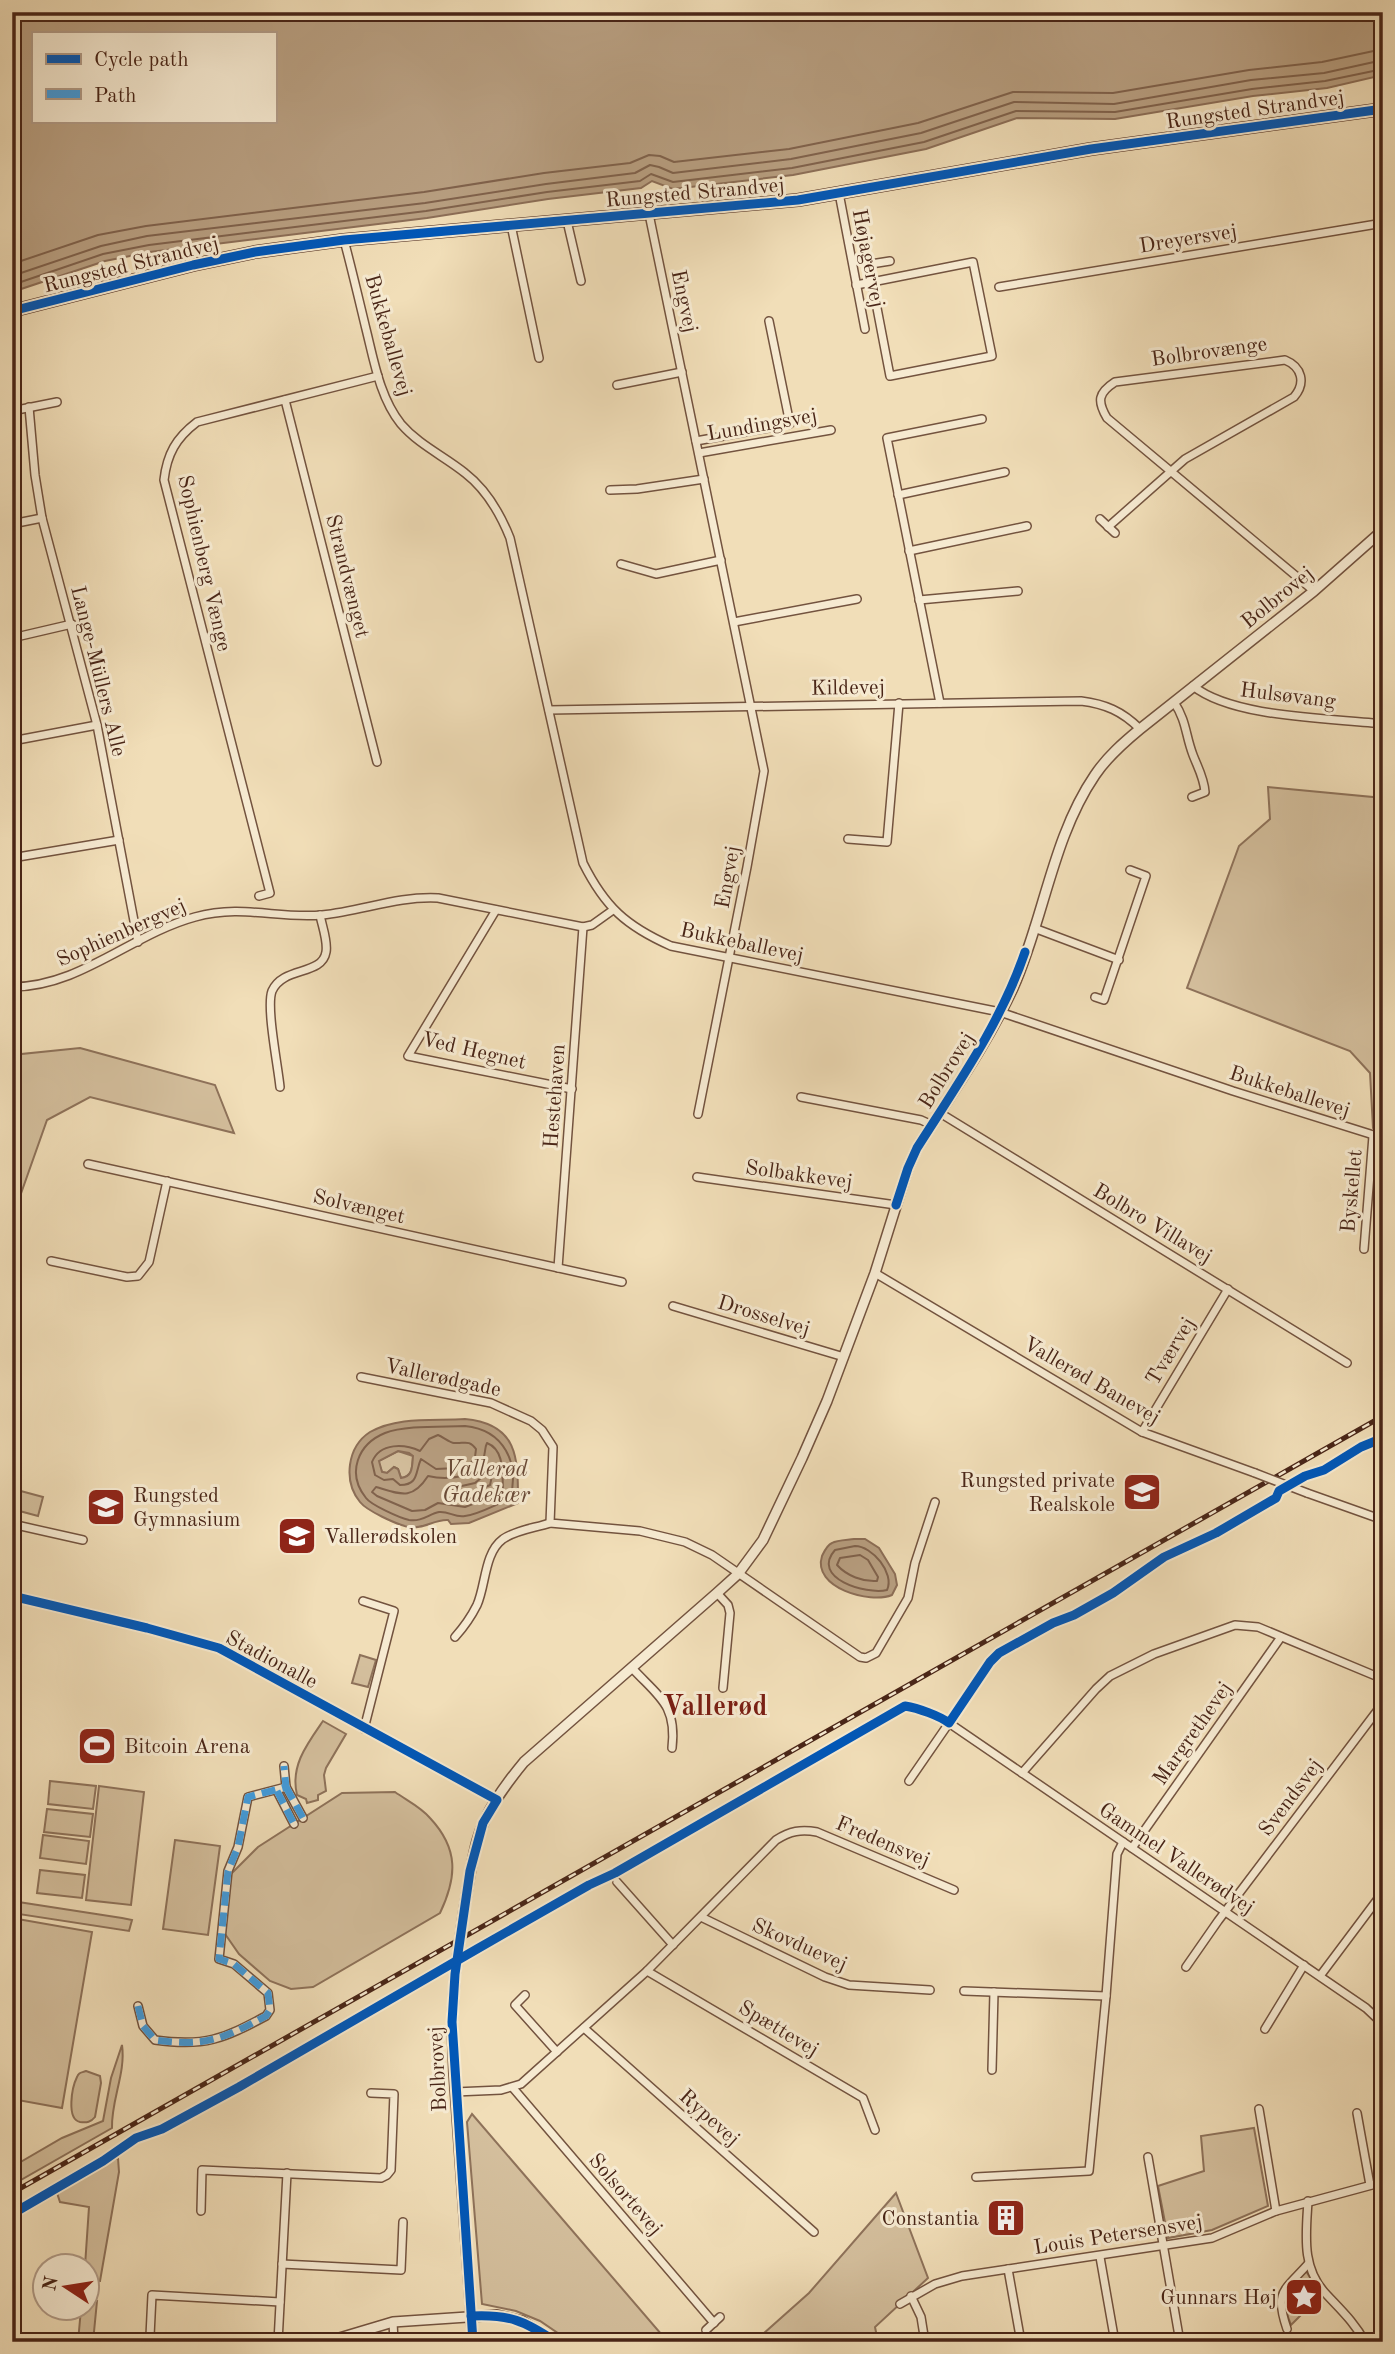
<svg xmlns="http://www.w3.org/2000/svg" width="1395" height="2354" font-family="'Old Standard TT',serif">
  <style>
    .green { fill: #d4bf9d; stroke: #8e725a; stroke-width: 2 }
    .water { fill: #b89f81; stroke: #8c6e57; stroke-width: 2; fill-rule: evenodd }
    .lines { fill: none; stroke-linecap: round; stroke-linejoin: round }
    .shore { stroke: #80624c; stroke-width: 2 }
    .minor-casing { stroke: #73533f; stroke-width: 10 }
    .tertiary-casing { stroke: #73533f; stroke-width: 12 }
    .secondary-casing { stroke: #492517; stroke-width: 14 }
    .minor { stroke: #f6ead1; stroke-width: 7 }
    .tertiary { stroke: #f6ead1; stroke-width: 9 }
    .secondary { stroke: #f6ead1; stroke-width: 10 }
    .rail-casing { stroke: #492517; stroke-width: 5 }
    .rail { stroke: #f6ead1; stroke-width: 2.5; stroke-dasharray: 8; stroke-linecap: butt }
    .minor-bridge-casing { stroke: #73533f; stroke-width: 10; stroke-linecap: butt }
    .tertiary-bridge-casing { stroke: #73533f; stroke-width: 12; stroke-linecap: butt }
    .minor-bridge { stroke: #f6ead1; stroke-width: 7 }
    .tertiary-bridge { stroke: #f6ead1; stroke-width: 9 }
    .quiet { stroke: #409cdf; stroke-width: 7; stroke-dasharray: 14 7; stroke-linecap: butt }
    .cycleway-casing { stroke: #f6ead1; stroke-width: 13 }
    .cycleway { stroke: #0057b8; stroke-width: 9 }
    .labels { text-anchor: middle; stroke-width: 6; stroke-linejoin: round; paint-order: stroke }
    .street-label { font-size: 21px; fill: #492517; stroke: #f6ead1 }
    .poi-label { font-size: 21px; fill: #492517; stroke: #f6ead1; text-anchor: end }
    .water-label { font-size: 23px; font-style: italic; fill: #6a4a37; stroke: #f6ead1 }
    .district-label { font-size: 28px; font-weight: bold; fill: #7a1f14; stroke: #f6ead1 }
  </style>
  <rect width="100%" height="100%" fill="#f1deb8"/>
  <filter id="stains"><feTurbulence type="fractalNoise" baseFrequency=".00286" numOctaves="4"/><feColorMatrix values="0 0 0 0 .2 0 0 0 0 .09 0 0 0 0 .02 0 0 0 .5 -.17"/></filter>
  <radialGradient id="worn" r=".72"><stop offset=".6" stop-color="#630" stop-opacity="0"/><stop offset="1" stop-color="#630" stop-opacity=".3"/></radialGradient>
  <g class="green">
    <polygon points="1268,787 1383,798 1383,1130 1373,1128 1370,1073 1350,1051 1187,988 1239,846 1270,819"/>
    <polygon points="80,1048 215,1085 234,1133 90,1097 47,1120 12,1219 12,1055"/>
    <path d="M398,1451l15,5c-1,11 0,20 -12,22l-3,-9 -4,-2 -7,6 -5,-1 -4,-11z"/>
    <polygon points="17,1490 43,1497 38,1516 12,1509"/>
    <polygon points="360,1655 376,1660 368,1687 352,1683"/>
    <path d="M323,1721l23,13 -20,34 -2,7 2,16 -8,4v5l-11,3 -1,-4 -9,-4c-7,-29 10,-51 26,-74z"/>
    <polygon points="50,1781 96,1786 93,1809 48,1804"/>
    <polygon points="99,1786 144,1792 131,1905 86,1900"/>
    <path d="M395,1792c11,8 26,15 35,26 29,31 27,59 10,95l-127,74 -22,2 -21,-8 -31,-27 -16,-23 6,-55 29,-29 84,-54z"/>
    <polygon points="47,1809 93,1814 90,1837 44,1832"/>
    <polygon points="43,1835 89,1841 86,1864 40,1858"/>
    <polygon points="175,1840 220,1846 208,1935 163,1929"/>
    <polygon points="40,1870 85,1875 82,1898 37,1893"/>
    <polygon points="12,1901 122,1918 132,1920 129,1931 12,1913"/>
    <polygon points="12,1918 92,1932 62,2108 12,2099"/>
    <path d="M122,2045c4,28 -11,55 -10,83l-100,57v-18l50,-29 41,-17 8,-43z"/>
    <path d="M86,2071l14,5 1,7 -6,34c-4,5 -8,6 -15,5 -14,-3 -8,-35 -3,-45 2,-5 4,-4 9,-6z"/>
    <polygon points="472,2114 668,2342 571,2342 540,2321 516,2311 482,2304 467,2122"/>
    <polygon points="1254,2128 1268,2206 1212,2230 1168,2238 1158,2186 1204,2171 1201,2136"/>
    <polygon points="118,2158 119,2172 100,2281 88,2282 88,2266 85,2266 89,2207 60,2202 57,2193 109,2161"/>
    <polygon points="896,2193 928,2278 875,2327 878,2342 754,2342 809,2293"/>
    <path d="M1306,2271l15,24 -30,30c-12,-29 -5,-32 15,-54z"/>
    <polygon points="88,2301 97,2301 93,2342 78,2342 81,2309 88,2308"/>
  </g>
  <g class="water">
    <path d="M12,12h1371v63l-56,13 -74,8 -138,23 -98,-1 -91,31 -133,26 -120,14 -21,-8 -11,7 -93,11 -121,19 -277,34 -45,9 -93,31zM33,33h242v88h-242z"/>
    <path d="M465,1419c54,5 53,40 53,84l-49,20 -18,1 -3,-4c-14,-1 -25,10 -40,7 -12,-3 -41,-16 -48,-25 -17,-21 -13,-55 10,-70 28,-16 64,-11 95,-13zM398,1451l11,2 4,3c-1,11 0,21 -12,22l-3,-9 -4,-2 -7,6 -5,-1 -3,-11z"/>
    <path d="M854,1539h11l14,9 16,26 2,11 -5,10c-22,9 -80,-7 -70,-39 2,-4 5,-11 10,-13 5,-3 16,-3 22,-4z"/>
  </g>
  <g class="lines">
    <g class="shore">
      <polyline points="12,264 98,235 146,226 424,192 544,173 630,163 649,155 660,156 674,162 789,149 918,123 1013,92 1113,93 1249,70 1322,62 1383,49"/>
      <polyline points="12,276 101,246 147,236 425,203 546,184 635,173 650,165 659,167 673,173 791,159 921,133 1014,102 1114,104 1251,80 1324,73 1383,60"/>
      <polyline points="12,285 103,254 149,245 426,211 547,192 640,181 651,174 673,182 792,168 924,142 1016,111 1115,112 1252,89 1325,81 1383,69"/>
      <path d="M465,1426c39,4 55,37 45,73 -14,5 -30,15 -45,17 -10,2 -16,-5 -26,-4 -10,2 -17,10 -30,8 -9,-2 -38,-15 -43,-22 -20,-25 -8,-54 19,-65 20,-8 57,-6 80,-7z"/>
      <path d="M438,1435c5,2 12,8 16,8 10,1 15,-4 22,6l-1,8 -5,7 -13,4 -21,1 -15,-10c-6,13 -2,26 -21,26l-7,-6 -9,1 -9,-5 -3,-13c8,-20 33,-18 48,-11l9,-12z"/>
      <path d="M487,1443c18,7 15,31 16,47l-2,3 -36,14 -27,-4 -13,7 -13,1 -35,-15 -5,-4 4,-5c24,7 36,14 52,-11 17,4 48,3 55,-17 3,-6 1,-10 4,-16z"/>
      <polygon points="487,1473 492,1476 490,1485 463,1497 452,1493 453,1488 475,1483"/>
      <path d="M855,1546c17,0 40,27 32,44 -21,5 -77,-12 -52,-40z"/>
      <path d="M860,1555l8,5 10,17 -1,4c-14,1 -30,-5 -40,-16l3,-7z"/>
    </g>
    <g class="minor-casing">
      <g id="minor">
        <polyline points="839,193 865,329"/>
        <polyline points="649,214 764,771 747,867 698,1114"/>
        <polyline points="567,221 581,281"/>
        <polyline points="511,225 539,358"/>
        <path d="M344,240c8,30 15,60 22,89 8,32 14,69 35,95 18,21 43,32 64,49 22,17 35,40 45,65l73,325c22,44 43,63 88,83l329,66 233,79 150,47"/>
        <polyline points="856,285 872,282 973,262 992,356 890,376 872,282 869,267 871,264 890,261"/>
        <polyline points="999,287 1383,223"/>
        <polyline points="617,385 682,372"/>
        <polyline points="285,400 377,762"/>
        <polyline points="29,407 35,475 42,518 97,725 138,942"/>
        <polyline points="12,411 57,402"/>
        <polyline points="696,441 790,424 769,321"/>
        <polyline points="699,453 831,430"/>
        <polyline points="610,490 637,489 704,479"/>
        <polyline points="898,495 1005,472"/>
        <polyline points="1100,519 1115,533"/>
        <polyline points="12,524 42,518"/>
        <path d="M1108,527l77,-68 109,-62c12,-14 8,-30 -9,-37l-170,22c-17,11 -18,19 -8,36l207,173"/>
        <polyline points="909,551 1027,526"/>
        <polyline points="621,564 656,574 721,560"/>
        <polyline points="919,600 1018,591"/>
        <polyline points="734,622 857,599"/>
        <polyline points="12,638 72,624"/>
        <path d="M1193,686c40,32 137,32 190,38"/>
        <path d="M1174,702c13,20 11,32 19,53 5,13 11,23 12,37l-13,5"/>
        <polyline points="940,703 887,438 982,419"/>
        <path d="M549,710l532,-9c24,3 41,10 59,28"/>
        <polyline points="12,741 97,725"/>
        <polyline points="848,839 887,842 899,703"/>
        <polyline points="12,858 119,840"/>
        <path d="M259,896l11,-3 -106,-413c3,-26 12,-42 33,-58l181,-46"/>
        <polyline points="496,910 408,1056 572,1089"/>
        <polyline points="1034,928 1119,960"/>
        <path d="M12,987c68,0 120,-53 183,-70 48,-13 82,2 127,-2 41,-4 74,-19 116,-17l145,29 9,-2 21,-15"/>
        <polyline points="1095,997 1104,1000 1146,876 1130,870"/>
        <path d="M280,1087c-2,-21 -14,-80 -8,-96 11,-25 50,-15 54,-39 2,-11 -4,-26 -6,-37"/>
        <polyline points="801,1097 921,1120 932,1125"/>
        <polyline points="940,1113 1347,1363"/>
        <polyline points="88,1164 622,1282"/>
        <polyline points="697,1177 896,1205"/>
        <polyline points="1364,1249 1373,1136"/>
        <polyline points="51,1261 127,1277 138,1276 149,1262 167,1181"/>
        <polyline points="558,1268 583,927"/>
        <polyline points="875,1273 1142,1432 1255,1473"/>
        <polyline points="673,1306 844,1357"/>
        <polyline points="361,1377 491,1403 531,1421 542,1430 553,1447 550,1523 640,1531 685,1542 712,1555 860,1657 866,1658 876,1653 908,1598 915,1563 935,1502"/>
        <polyline points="1142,1432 1228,1289"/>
        <polyline points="1380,1486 1383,1485"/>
        <polyline points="1307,1493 1383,1520"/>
        <polyline points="12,1524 83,1540"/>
        <polyline points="717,1593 728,1605 730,1613 723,1688"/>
        <polyline points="12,1596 147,1628 219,1648 497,1800"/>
        <polyline points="363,1601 394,1611 364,1729"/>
        <path d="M455,1637c9,-10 16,-20 22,-32 9,-20 7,-52 26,-66 13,-9 32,-11 47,-16"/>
        <path d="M632,1668c27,29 45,37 40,80"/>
        <polyline points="1022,1773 1096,1689 1110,1676 1154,1654 1235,1625 1258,1627 1383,1679"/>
        <polyline points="909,1781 949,1723 1366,2008 1383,2024"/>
        <polyline points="286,1787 303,1818"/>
        <polyline points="277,1791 294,1824"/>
        <polyline points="1132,1848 1281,1637"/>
        <polyline points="617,1882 673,1945"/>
        <polyline points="701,1917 825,1977 849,1985 930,1990"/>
        <polyline points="1186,1967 1218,1921 1383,1703"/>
        <polyline points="647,1971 863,2098 875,2130"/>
        <polyline points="1320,1976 1383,1892"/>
        <polyline points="964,1991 1106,1996 1117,1854 1123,1842"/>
        <polyline points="525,1995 515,2005 557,2052"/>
        <path d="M138,2006l5,20 12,14c50,7 68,-1 111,-24l4,-6 -2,-17 -34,-29 -15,-5 9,-88 10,-24 10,-50 38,-10 -2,-21"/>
        <polyline points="584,2028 814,2232"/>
        <polyline points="1265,2029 1304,1965"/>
        <polyline points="992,2070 994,1992"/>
        <polyline points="513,2088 714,2323"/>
        <path d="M455,2092l46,-2 20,-6 126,-113 129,-131c14,-9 25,-11 41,-8l137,58"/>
        <polyline points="1259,2109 1276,2211"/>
        <polyline points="1357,2113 1370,2185"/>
        <polyline points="1148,2157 1180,2342"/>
        <polyline points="976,2177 1089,2171 1106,1996"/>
        <path d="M1308,2201c-2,34 -7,67 19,94 14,15 28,28 38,47"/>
        <polyline points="201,2211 202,2170 381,2178 387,2175 391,2170 394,2094 371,2093"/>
        <polyline points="1100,2257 1115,2342"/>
        <polyline points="282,2264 401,2270 403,2222"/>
        <polyline points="1008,2269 1021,2342"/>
        <polyline points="911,2296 921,2317 925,2342"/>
        <polyline points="900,2304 935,2284 962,2276 1212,2238 1276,2211 1383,2182"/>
        <polyline points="393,2322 394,2342"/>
        <path d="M1287,2329c-13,-38 -3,-38 21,-65"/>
        <polyline points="706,2330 720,2317"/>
        <polyline points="150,2336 152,2295 280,2302"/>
        <polyline points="278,2342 287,2173"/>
      </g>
    </g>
    <g class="tertiary-casing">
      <g id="tertiary">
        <path d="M464,1910c4,-23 7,-47 13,-69 8,-29 28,-56 47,-79l193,-169 21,-19 25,-34 39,-82 25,-57 48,-128 33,-105 9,-20c33,-52 70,-104 96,-160 31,-69 39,-150 82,-213 12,-18 28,-32 45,-46l174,-138 69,-61"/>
        <polyline points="455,1974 452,2022 454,2073 473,2342"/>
        <polyline points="326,2342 393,2322 497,2315 522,2321 556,2342"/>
      </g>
    </g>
    <g class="secondary-casing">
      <polyline id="secondary" points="12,311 193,265 255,252 344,240 798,200 1091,149 1383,109"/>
    </g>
    <use href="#minor" class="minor"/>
    <use href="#tertiary" class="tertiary"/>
    <use href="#secondary" class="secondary"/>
    <g class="rail-casing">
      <polyline id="rail" points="12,2193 1383,1416"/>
    </g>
    <use href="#rail" class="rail"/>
    <g class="minor-bridge-casing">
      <polyline id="minor-bridge" points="1255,1473 1307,1493"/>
    </g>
    <g class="tertiary-bridge-casing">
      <polyline id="tertiary-bridge" points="455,1974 464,1910"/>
    </g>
    <use href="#minor-bridge" class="minor-bridge"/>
    <use href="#tertiary-bridge" class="tertiary-bridge"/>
    <g class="quiet">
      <polyline points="286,1787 303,1818"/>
      <polyline points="277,1791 294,1824"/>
      <path d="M138,2006l5,20 12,14c50,7 68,-1 111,-24l4,-6 -2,-17 -34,-29 -15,-5 9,-88 10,-24 10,-50 38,-10 -2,-21"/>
    </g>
    <g class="cycleway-casing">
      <g id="cycleway">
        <polyline points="12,311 193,265 255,252 344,240 798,200 1091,149 1383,109"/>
        <path d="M896,1205l12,-37 9,-20c40,-63 84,-125 108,-196"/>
        <polyline points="12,1596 147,1628 219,1648 497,1800 483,1823 470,1871 455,1974 452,2022 473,2342"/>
        <path d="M12,2214l91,-53 33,-23 26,-9 77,-42 238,-138 112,-64 26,-12 290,-167c13,2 35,10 44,17l41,-61 9,-9 54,-30 21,-8 39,-22 51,-36 52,-24 60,-35 3,-7 26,-15 19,-6 37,-23 22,-9"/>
        <path d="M471,2316c38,-2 54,5 85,26"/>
      </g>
    </g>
    <use href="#cycleway" class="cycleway"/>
  </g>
  <defs>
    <g id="school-square" transform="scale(2.0125)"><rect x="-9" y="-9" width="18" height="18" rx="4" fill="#8f2418" stroke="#f6ead1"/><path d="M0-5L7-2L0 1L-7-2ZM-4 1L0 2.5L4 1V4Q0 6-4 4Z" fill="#fff"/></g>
    <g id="stadium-square" transform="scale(2.0125)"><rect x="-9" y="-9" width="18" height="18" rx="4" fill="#8f2418" stroke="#f6ead1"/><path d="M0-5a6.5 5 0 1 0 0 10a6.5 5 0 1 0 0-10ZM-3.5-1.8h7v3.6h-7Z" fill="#fff"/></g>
    <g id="building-square" transform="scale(2.0125)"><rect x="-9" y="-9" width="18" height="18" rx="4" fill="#8f2418" stroke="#f6ead1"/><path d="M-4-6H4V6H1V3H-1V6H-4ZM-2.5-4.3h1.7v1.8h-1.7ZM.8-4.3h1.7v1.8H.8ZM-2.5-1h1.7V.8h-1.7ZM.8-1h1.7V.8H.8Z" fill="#fff"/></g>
    <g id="sight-square" transform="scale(2.0125)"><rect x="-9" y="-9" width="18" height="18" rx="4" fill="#8f2418" stroke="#f6ead1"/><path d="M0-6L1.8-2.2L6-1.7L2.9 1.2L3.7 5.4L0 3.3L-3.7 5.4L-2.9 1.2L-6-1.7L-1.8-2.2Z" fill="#fff"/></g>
  </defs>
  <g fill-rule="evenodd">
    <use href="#school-square" x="1142" y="1492"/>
    <use href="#school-square" x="106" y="1507"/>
    <use href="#school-square" x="297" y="1536"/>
    <use href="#stadium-square" x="97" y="1746"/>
    <use href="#building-square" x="1006" y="2218"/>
    <use href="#sight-square" x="1304" y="2297"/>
  </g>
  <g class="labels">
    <g class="street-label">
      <text transform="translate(1255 109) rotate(-8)" y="7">Rungsted Strandvej</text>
      <text transform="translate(695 192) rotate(-5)" y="7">Rungsted Strandvej</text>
      <text transform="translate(1188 238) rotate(-9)" y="7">Dreyersvej</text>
      <text transform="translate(869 258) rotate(79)" y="7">Højagervej</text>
      <text transform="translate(131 264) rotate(-14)" y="7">Rungsted Strandvej</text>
      <text transform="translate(685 301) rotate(78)" y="7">Engvej</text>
      <text transform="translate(389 335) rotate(74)" y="7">Bukkeballevej</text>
      <text transform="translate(1209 351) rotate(-8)" y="7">Bolbrovænge</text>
      <text transform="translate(762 424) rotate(-10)" y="7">Lundingsvej</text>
      <text transform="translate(205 563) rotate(77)" y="7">Sophienberg Vænge</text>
      <text transform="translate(348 576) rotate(76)" y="7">Strandvænget</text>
      <text transform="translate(1277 597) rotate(-39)" y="7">Bolbrovej</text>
      <text transform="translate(99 671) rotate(76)" y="7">Lange-Müllers Alle</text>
      <text transform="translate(848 687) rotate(-1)" y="7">Kildevej</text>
      <text transform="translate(1288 695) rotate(7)" y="7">Hulsøvang</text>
      <text transform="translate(727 877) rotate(-80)" y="7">Engvej</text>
      <text transform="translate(121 932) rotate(-24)" y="7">Sophienbergvej</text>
      <text transform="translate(742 942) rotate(12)" y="7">Bukkeballevej</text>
      <text transform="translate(474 1050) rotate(13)" y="7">Ved Hegnet</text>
      <text transform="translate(946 1070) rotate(-58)" y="7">Bolbrovej</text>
      <text transform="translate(1290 1091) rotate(18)" y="7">Bukkeballevej</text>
      <text transform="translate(554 1096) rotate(-86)" y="7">Hestehaven</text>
      <text transform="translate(799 1174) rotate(8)" y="7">Solbakkevej</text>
      <text transform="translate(1351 1191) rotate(-85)" y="7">Byskellet</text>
      <text transform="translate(359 1206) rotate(13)" y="7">Solvænget</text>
      <text transform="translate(1153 1223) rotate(31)" y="7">Bolbro Villavej</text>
      <text transform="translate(764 1315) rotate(17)" y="7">Drosselvej</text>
      <text transform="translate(1170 1351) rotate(-59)" y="7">Tværvej</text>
      <text transform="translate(443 1377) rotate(12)" y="7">Vallerødgade</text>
      <text transform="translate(1092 1380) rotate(30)" y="7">Vallerød Banevej</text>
      <text transform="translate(272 1659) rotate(28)" y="7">Stadionalle</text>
      <text transform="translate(1192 1733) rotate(-55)" y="7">Margrethevej</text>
      <text transform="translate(1290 1797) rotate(-53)" y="7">Svendsvej</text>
      <text transform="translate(883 1841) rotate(23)" y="7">Fredensvej</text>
      <text transform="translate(1177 1858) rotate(34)" y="7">Gammel Vallerødvej</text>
      <text transform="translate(800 1944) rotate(24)" y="7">Skovduevej</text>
      <text transform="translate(779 2028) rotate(31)" y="7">Spættevej</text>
      <text transform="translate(437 2069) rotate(-93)" y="7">Bolbrovej</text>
      <text transform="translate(710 2117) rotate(42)" y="7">Rypevej</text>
      <text transform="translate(626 2194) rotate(49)" y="7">Solsortevej</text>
      <text transform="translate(1118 2234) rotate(-9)" y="7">Louis Petersensvej</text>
    </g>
    <g class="poi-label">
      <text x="1115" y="1487">Rungsted private<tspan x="1115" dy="24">Realskole</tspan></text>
      <text x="133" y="1502" text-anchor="start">Rungsted<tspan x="133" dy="24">Gymnasium</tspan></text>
      <text x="324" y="1543" text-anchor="start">Vallerødskolen</text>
      <text x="124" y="1753" text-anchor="start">Bitcoin Arena</text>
      <text x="979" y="2225">Constantia</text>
      <text x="1277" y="2304">Gunnars Høj</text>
    </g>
    <g class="water-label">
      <text x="486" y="1476">Vallerød<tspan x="486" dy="26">Gadekær</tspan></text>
    </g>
    <g class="district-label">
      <text x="715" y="1715">Vallerød</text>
    </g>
  </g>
  <rect width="1395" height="2354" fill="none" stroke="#f1deb8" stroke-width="42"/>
  <rect x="14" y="14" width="1367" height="2326" fill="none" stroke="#492517" stroke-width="3.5"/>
  <rect x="21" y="21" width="1353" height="2312" fill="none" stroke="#492517" stroke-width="2"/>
  <rect x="32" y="32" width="245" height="91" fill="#f6ead1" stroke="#b19b87" stroke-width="2"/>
  <rect x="46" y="54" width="35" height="10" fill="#0057b8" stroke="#b19b87" stroke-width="2"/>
  <text x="94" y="66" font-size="21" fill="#492517">Cycle path</text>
  <rect x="46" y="89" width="35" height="10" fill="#409cdf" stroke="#b19b87" stroke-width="2"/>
  <text x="94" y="102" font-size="21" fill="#492517">Path</text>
  <g transform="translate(66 2287) rotate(282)"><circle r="33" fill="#f6ead1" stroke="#b19b87" stroke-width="2"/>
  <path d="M0-5L12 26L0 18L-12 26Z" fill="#8f2418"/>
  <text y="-10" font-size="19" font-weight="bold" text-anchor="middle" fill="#492517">N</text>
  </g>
  <rect width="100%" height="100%" filter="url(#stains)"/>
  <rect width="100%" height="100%" fill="url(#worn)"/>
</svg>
